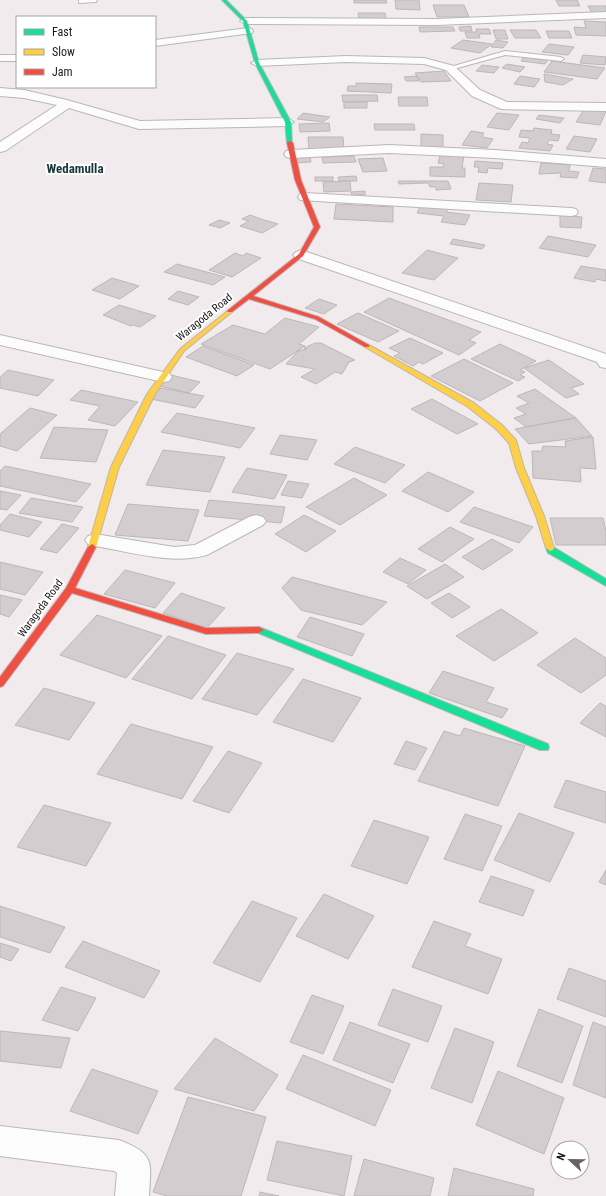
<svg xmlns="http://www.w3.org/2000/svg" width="606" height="1196" font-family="'Roboto Condensed',sans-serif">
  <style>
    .building { fill: #d3cdd0; stroke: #bcb7b9 }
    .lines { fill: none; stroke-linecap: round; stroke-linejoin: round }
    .lane-casing { stroke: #bbb6b9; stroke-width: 2 }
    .street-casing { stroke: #bbb6b9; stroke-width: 2 }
    .fast-casing { stroke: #bbb6b9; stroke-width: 2 }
    .slow-casing { stroke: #bbb6b9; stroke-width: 2 }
    .jam-casing { stroke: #bbb6b9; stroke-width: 2 }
    .lane { fill: #fdfcfc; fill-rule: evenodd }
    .street { fill: #fdfcfc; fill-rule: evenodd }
    .fast { fill: #16e098; fill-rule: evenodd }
    .slow { fill: #ffcf43; fill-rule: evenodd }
    .jam { fill: #f24e42; fill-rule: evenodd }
    .labels { text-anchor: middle; stroke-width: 4; stroke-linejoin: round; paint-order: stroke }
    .far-street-label { font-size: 11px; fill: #1d191b; stroke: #fff }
    .far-quarter-label { font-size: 13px; font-weight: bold; fill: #143738; stroke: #fff }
  </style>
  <rect width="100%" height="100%" fill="#f2ebee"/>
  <g class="building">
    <polygon points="354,0 386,0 387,3 354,3"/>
    <polygon points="395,0 419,0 420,10 396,9"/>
    <polygon points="556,0 577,0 580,6 559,6"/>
    <polygon points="433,5 464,5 469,17 437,17"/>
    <polygon points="588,6 606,6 606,13 592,13"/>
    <polygon points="358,13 385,13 386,19 359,19"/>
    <polygon points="584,21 606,22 606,36 576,35 574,27 586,28"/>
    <polygon points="471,26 472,31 460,31 459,27"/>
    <polygon points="419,27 453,27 455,31 420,32"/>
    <polygon points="476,29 489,29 491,34 479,34 480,38 467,38 465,32 477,32"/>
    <polygon points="493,30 505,30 508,39 496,39"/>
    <polygon points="510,30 536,30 541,38 515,38"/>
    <polygon points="546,31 569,31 572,38 549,38"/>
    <polygon points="463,40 492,44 480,53 451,48"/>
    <polygon points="496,40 508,42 503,48 491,47"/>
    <polygon points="549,44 574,47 568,55 542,52"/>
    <polygon points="583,55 606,57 605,65 580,63"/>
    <polygon points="524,57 548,60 545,64 521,61"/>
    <polygon points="552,61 605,68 597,79 544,72"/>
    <polygon points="507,64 525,67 520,72 502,68"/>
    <polygon points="482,65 499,67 494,73 476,71"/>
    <polygon points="444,71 451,81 421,82 415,73"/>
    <polygon points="544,74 573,79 563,85 545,82"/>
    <polygon points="417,76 419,81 406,81 404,77"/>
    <polygon points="520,76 540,79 534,87 514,84"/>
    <polygon points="356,83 392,84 391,93 347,91 348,86 356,86"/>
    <polygon points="342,95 377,95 378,101 343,102"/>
    <polygon points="398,97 427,97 428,106 399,106"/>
    <rect x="344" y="102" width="23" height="6"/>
    <polygon points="585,108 606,111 600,125 576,122"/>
    <polygon points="303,113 330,117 323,122 297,119"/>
    <polygon points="497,113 519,115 509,130 487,127"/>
    <polygon points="539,115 564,118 560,123 536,119"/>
    <polygon points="329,123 330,131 300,132 299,124"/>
    <polygon points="374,124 414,124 415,130 375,130"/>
    <polygon points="534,128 552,130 551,134 560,135 558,141 549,140 547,144 553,145 550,151 519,148 522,142 528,143 530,138 519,137 521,130 533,131"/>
    <polygon points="471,131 484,133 482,137 493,139 487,148 462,145"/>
    <polygon points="421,134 443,135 443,148 421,148"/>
    <polygon points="574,136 597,139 590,152 566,149"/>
    <polygon points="308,137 343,137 344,150 309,151"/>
    <polygon points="446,154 464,155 462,168 465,168 465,177 430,176 430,167 443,167 444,164 438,163 440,155 446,156"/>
    <polygon points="310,156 311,162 295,163 294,157"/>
    <polygon points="354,156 356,162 323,163 322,157"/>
    <polygon points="383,158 387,171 363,172 358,159"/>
    <polygon points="475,161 503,163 502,169 488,168 487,173 478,172 479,167 474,167"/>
    <polygon points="541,163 570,165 569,171 579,172 577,178 560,177 561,173 539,174"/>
    <polygon points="593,168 606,169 606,183 589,181"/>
    <polygon points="356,176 357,181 339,181 338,177"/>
    <rect x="315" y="177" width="18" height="4"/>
    <polygon points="350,181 351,191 324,192 323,182"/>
    <polygon points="398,181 448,181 451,189 436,190 436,187 430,187 428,183 399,184"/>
    <polygon points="479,183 513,185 511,202 476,200"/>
    <polygon points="365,191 365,195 352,195 351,192"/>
    <polygon points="336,204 393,207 393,222 334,219"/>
    <polygon points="420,207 448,209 446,212 470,215 465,225 441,222 444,216 417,213"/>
    <polygon points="250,215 261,219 278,224 262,233 240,226 249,221 242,219"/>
    <polygon points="560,215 582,217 581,228 560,227"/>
    <polygon points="219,220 230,223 220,228 209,225"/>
    <polygon points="548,236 596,245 588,257 539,248"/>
    <polygon points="453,239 485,245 482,249 450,244"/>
    <polygon points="427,250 458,258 434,280 402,273"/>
    <polygon points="235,253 243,256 246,253 261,258 232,277 209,270"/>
    <polygon points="177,264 225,277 213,285 164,272"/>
    <polygon points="581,266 606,270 606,281 596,279 595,282 574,278"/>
    <polygon points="112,278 139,286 120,299 92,290"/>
    <polygon points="178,291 199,297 188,305 168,299"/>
    <polygon points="389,298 481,332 469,340 476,343 459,355 364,312"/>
    <polygon points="319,299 337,305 324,314 305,308"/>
    <polygon points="119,305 156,316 140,327 133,325 131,326 103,315"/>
    <polygon points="358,313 399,331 378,342 337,324"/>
    <polygon points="285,318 319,327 299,344 305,346 270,369 201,344 233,325 265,334"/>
    <polygon points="410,338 443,353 423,364 419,362 413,366 394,356 400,353 389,348"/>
    <polygon points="315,343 321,343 355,360 349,362 342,374 335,372 316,384 301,377 315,369 286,364 298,351 307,349 304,348"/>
    <polygon points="500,344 536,361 520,370 525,372 520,375 525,377 518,381 471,359"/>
    <polygon points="203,346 254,365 237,376 186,357"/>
    <polygon points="464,359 513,383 480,401 431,376"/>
    <polygon points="549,360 584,384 571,388 579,394 566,398 524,368"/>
    <polygon points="8,370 54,380 38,396 0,388 0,377"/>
    <polygon points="171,375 200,382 189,393 160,386"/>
    <polygon points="161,388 204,396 195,408 151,399"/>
    <polygon points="535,389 576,418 526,427 514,418 526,414 516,408 529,403 517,396"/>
    <polygon points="81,390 138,402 115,426 88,420 100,406 70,400"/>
    <polygon points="432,399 478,424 457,434 411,409"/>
    <polygon points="30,408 57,415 17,451 0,446 0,434"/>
    <polygon points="177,413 255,428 240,448 161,432"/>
    <polygon points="576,418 592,436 529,444 515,429"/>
    <polygon points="54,427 108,430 96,462 40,458"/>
    <polygon points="280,435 317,440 307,460 270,454"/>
    <polygon points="593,437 596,469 580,468 581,482 533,478 532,451 542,451 543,446 566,447 565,441"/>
    <polygon points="355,447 405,465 385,483 334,464"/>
    <polygon points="163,450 225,457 210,492 146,485"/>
    <polygon points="5,466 91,484 76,502 0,486 0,471"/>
    <polygon points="247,468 287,475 274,499 232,492"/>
    <polygon points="428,472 474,492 448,512 402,491"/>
    <polygon points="354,478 387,495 340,525 306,507"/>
    <polygon points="288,481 309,484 302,498 281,495"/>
    <polygon points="0,491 21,495 7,510 0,509"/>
    <polygon points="31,498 83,507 72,522 19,513"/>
    <polygon points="209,500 285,507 281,523 204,516"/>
    <polygon points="128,504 199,510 188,541 115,535"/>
    <polygon points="474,507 533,527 519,543 460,522"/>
    <polygon points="10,514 42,522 29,537 0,530 0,525"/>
    <polygon points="304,515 336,531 306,552 275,534"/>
    <polygon points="550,518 603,518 606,531 606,545 556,545"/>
    <polygon points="62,524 79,528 57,553 40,549"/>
    <polygon points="450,527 474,539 442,562 418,549"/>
    <polygon points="492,539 513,550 483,570 462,557"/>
    <polygon points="400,558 426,570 408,584 383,572"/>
    <polygon points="0,562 43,572 25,595 0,589"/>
    <polygon points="445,564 464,577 427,599 407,586"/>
    <polygon points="125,570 175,583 155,608 104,594"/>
    <polygon points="292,577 387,602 362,625 301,610 282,588"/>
    <polygon points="181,593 225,608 207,628 163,613"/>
    <polygon points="449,593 470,607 452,618 431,603"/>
    <polygon points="0,595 22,600 9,617 0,614"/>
    <polygon points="501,609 538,633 494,661 456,636"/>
    <polygon points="97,615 162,636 126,678 60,655"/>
    <polygon points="310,617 364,634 352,656 297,637"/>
    <polygon points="168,636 226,655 192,699 132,679"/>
    <polygon points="575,638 606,658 606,675 581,693 537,665"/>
    <polygon points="237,653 294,669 257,715 202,699"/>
    <polygon points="443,671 494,688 486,702 508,709 502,718 429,693"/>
    <polygon points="303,679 361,698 333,742 273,722"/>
    <polygon points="44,688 95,703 69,740 15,725"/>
    <polygon points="600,703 606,706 606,737 580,723"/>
    <polygon points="131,724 213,747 182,799 97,774"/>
    <polygon points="464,728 525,746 498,806 418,781 444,731 460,736"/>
    <polygon points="406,741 427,748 415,770 394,764"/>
    <polygon points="228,751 262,763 229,813 193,801"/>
    <polygon points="566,780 606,792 606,823 554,807"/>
    <polygon points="44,805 111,823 86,866 17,847"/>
    <polygon points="519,813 574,833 550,882 494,860"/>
    <polygon points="465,814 502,826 482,871 444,859"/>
    <polygon points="374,820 429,837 407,884 351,866"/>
    <polygon points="606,870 606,885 599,882"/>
    <polygon points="491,876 534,890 523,916 479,902"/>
    <polygon points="324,894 374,916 348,959 296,936"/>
    <polygon points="252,901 297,918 260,982 213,963"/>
    <polygon points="0,906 65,927 50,953 0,937"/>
    <polygon points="434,921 471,934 465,946 502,959 488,994 412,967"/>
    <polygon points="83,941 160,971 144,998 65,967"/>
    <polygon points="0,943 19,949 11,961 0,957"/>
    <polygon points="569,968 606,981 606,1017 557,999"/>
    <polygon points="61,987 96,998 78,1031 42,1020"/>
    <polygon points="393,989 442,1006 428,1042 378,1025"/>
    <polygon points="312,995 344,1006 323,1054 290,1042"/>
    <polygon points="539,1009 583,1026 562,1083 517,1066"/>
    <polygon points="350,1022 410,1044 393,1083 333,1060"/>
    <polygon points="593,1022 606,1027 606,1098 573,1085"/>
    <polygon points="455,1028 494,1042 472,1103 431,1088"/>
    <polygon points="0,1031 70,1038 61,1068 0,1061"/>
    <polygon points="215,1038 278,1075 254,1111 174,1089"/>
    <polygon points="303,1055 391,1090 375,1126 286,1089"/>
    <polygon points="92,1069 158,1091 138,1134 70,1111"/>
    <polygon points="498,1071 564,1098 544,1154 476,1125"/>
    <polygon points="188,1097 266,1117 241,1196 167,1196 153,1192"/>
    <polygon points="277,1141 352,1156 344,1196 267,1180"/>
    <polygon points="364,1159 434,1178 430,1196 354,1196"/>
    <polygon points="454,1168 534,1189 533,1196 448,1196"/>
    <polygon points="260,1192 279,1196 259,1196"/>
  </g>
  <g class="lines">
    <g class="lane-casing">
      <polygon id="lane" points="505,51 561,57 564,59 561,61 505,55 450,70 447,68"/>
    </g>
    <g class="street-casing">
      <g id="street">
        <polygon points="79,0 97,0 96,2 79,3"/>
        <polygon points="606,12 606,18 437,25 245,24 240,21 245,18 437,19"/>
        <polygon points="248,28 252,29 253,31 252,33 155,46 155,40"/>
        <rect x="0" y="55" width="17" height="6"/>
        <polygon points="346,56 424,58 454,66 480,90 507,102 606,103 606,111 501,109 472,96 446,70 424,64 346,62 257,66 251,63 257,60"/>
        <polygon points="0,88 24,90 67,100 140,121 288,118 294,122 288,126 139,129 69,108 5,151 0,152 0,142 57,105 24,98 0,96"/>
        <polygon points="389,145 495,150 606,159 606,167 495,158 389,153 291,158 286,157 284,154 286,151 291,150"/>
        <polygon points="305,193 571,208 576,209 578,212 576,215 571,216 300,200 298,197 300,194"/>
        <polygon points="301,250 606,354 606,368 600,367 597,362 296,258 293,255 296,252"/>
        <polygon points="0,335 163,372 169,373 172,377 169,381 163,382 0,345"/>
        <path d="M256,515l7,2 3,4 -3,4 -56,30c-36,10 -76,-3 -112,-9l-7,-2 -3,-4 3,-4 7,-2 79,13 21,-2 54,-28z"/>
        <path d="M0,1126l119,14c36,14 32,21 30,56h-34l2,-23 -3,-2 -114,-15z"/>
      </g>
    </g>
    <g class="fast-casing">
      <g id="fast">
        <polygon points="222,0 226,0 247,21 259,63 291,122 292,144 287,143 285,122 255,63 243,21"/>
        <polygon points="550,545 606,579 606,586 548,553 546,548"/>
        <polygon points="259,627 548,744 549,747 548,750 540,750 256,632 254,630 256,628"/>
      </g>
    </g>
    <g class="slow-casing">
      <g id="slow">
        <polygon points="230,309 232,310 232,312 184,351 155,394 119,467 96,547 92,550 89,549 88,547 111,467 147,394 180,349"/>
        <polygon points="367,344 474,403 502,425 516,440 524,468 544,516 554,548 553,550 550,551 546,548 536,516 516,468 509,443 496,429 468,407 365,347 364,346"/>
      </g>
    </g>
    <g class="jam-casing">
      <g id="jam">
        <polygon points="290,141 293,143 301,180 320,227 303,256 253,296 319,317 369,345 369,347 365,347 315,319 249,299 232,312 228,312 227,311 299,254 314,227 295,180 287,143"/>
        <polygon points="92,544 96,547 75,588 206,628 259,627 264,630 259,633 206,634 72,593 3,686 0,687 0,677 66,588 88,547"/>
      </g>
    </g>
    <use href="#lane" class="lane"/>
    <use href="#street" class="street"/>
    <use href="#fast" class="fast"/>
    <use href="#slow" class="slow"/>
    <use href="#jam" class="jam"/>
  </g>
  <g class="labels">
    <g class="far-street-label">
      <text transform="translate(204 317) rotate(-39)" y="4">Waragoda Road</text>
      <text transform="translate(40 608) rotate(-54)" y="4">Waragoda Road</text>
    </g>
    <g class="far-quarter-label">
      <text x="75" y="173">Wedamulla</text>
    </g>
  </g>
  <rect x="16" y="16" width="140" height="72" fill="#ffffff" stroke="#a5a3a4"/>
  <rect x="24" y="29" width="20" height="6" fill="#16e098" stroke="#a5a3a4"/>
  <text x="52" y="36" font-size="12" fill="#1d191b">Fast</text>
  <rect x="24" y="49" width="20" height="6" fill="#ffcf43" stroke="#a5a3a4"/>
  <text x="52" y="56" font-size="12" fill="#1d191b">Slow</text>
  <rect x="24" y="69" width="20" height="6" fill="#f24e42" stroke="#a5a3a4"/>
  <text x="52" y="76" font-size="12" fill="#1d191b">Jam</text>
  <g transform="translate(570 1160) rotate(292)"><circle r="19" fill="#ffffff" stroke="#a5a3a4"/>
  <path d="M0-3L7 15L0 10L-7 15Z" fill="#686265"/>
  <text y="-6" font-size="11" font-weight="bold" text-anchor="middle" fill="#1d191b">N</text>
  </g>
</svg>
